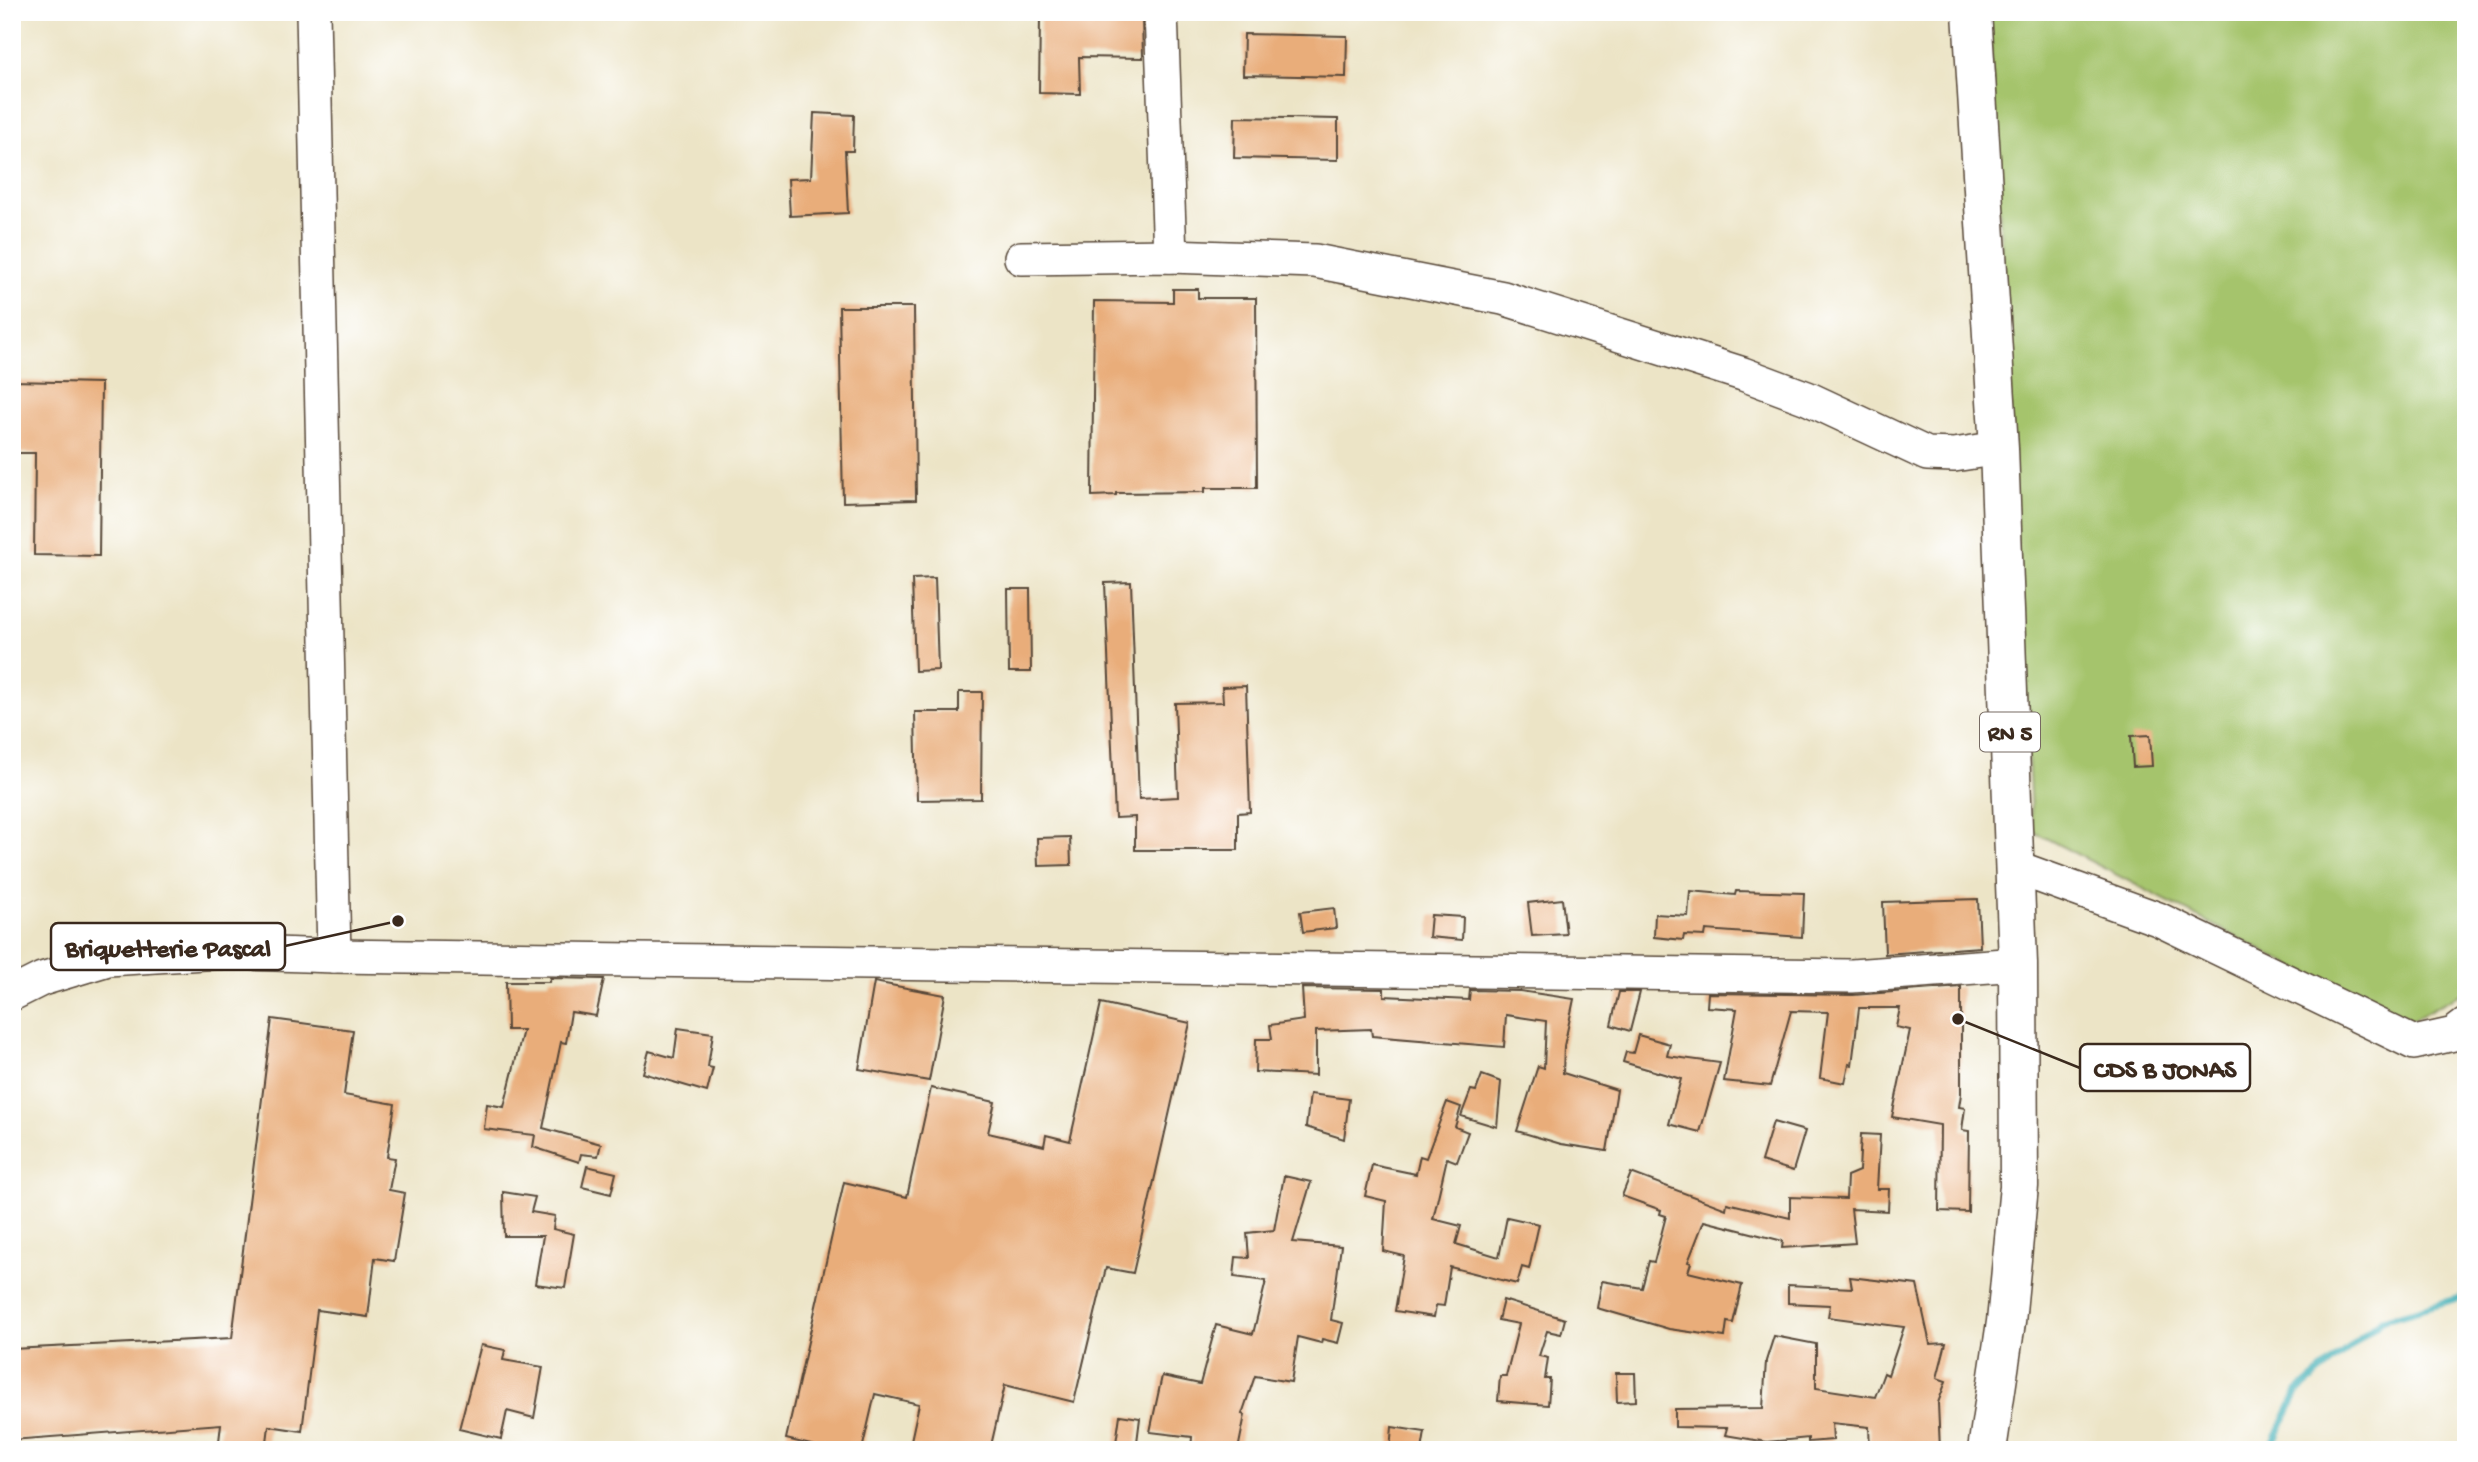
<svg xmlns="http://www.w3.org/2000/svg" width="2478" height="1462" font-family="'Gochi Hand',sans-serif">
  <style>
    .green { fill: #a5c46c; stroke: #707745; stroke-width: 2 }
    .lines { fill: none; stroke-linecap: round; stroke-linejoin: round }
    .stream { stroke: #3cadb4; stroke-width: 7 }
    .building { fill: #e9ad7a }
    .minor-casing { stroke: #564637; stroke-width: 36 }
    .major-casing { stroke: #564637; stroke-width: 41 }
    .minor { stroke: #fff; stroke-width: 33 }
    .major { stroke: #fff; stroke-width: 38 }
    .labels { text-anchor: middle; stroke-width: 7; stroke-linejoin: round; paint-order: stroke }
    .shield { fill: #fff; stroke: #766a62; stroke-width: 2 }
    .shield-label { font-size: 23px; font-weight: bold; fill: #3b2a1e }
    .leader { fill: none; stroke: #3b2a1e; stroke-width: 2.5 }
    .callout-dot { fill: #3b2a1e; stroke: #fff; stroke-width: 2.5 }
    .callout { fill: #fff; stroke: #3b2a1e; stroke-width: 2.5 }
    .callout-label { font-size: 26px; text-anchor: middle; font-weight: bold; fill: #3b2a1e }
  </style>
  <rect width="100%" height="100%" fill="#fff"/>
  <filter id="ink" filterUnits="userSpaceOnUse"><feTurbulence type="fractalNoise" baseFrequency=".0143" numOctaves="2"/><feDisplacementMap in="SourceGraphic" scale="14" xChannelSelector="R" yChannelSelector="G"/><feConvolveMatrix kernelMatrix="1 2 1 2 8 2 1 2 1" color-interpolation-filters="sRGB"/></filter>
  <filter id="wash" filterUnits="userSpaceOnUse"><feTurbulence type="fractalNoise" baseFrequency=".00686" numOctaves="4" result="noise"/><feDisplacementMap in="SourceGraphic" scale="28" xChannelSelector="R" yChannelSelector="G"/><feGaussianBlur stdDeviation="1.57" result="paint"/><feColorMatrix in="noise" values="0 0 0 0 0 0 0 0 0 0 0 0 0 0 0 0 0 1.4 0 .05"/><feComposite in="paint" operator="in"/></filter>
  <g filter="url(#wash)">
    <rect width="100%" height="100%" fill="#ece4c6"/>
    <polygon class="green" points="1989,12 2466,12 2466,991 2404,1024 2032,831"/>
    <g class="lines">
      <polyline class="stream" points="2270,1450 2298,1391 2382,1320 2466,1296"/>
    </g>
    <g id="blocks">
      <g class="building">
        <polygon points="1040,17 1142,17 1143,58 1079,57 1080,94 1039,93"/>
        <polygon points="1244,34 1347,36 1346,77 1243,75"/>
        <polygon points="814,113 854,115 853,151 845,151 848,213 790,216 788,179 811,178"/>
        <polygon points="1235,117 1338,119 1338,160 1234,158"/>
        <polygon points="1173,289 1198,289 1198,298 1256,298 1257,488 1205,488 1205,492 1116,493 1116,495 1092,496 1094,301 1173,302"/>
        <polygon points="839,307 914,307 916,500 843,502"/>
        <polygon points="12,381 101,383 99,556 34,555 35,453 12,453"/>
        <polygon points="935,578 938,670 915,671 912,579"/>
        <polygon points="1131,582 1139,799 1178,797 1175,703 1223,702 1222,687 1246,686 1250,812 1238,813 1238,850 1135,850 1135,817 1115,818 1105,583"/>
        <polygon points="1008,589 1030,589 1031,672 1009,672"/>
        <polygon points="959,692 982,692 981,799 917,800 915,712 959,712"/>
        <polygon points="2150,735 2152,766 2133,767 2131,736"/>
        <polygon points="1070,837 1071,865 1038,866 1037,838"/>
        <polygon points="1690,891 1735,895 1736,891 1804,893 1802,937 1706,930 1705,936 1684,935 1683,940 1654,937 1655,914 1688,916"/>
        <polygon points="1562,899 1566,934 1532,936 1528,903"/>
        <polygon points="1978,899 1980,947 1885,954 1883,902"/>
        <polygon points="1334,908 1336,928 1303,932 1300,912"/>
        <polygon points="1431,915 1463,917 1462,940 1429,937"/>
        <polygon points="550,978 604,979 596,1016 571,1012 566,1043 561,1042 543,1128 601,1144 598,1156 581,1154 579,1162 533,1147 535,1135 484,1129 487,1104 504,1107 523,1030 507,1030 506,982 549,982"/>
        <polygon points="874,982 945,995 929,1081 859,1069"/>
        <polygon points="1961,987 1961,1094 1959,1107 1965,1108 1962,1130 1969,1131 1968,1212 1939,1211 1940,1125 1892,1117 1910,1030 1896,1027 1900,1008 1859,1008 1852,1065 1849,1064 1845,1083 1820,1078 1828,1012 1791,1011 1770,1086 1724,1081 1737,1009 1707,1007 1708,993 1853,995"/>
        <polygon points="1302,988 1384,989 1384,996 1469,1000 1470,990 1520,991 1574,999 1564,1046 1563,1073 1617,1090 1607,1151 1561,1144 1517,1131 1538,1066 1544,1068 1546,1021 1506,1015 1504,1047 1372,1036 1371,1029 1316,1031 1316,1075 1255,1072 1256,1039 1272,1039 1270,1025 1304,1020"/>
        <polygon points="1619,992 1640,992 1630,1031 1611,1025"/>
        <polygon points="1101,1003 1190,1023 1133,1273 1106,1268 1074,1402 1005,1385 990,1450 928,1450 910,1445 919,1404 875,1394 862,1450 832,1450 786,1439 844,1182 907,1197 931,1088 995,1102 988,1133 1044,1146 1046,1135 1070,1141"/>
        <polygon points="272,1019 353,1030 344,1095 395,1104 387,1157 395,1158 389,1190 405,1193 394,1261 375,1258 368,1317 317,1310 302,1431 269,1426 266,1450 218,1450 221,1424 12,1440 12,1349 232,1338"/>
        <polygon points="678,1028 713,1033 708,1067 713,1068 707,1092 643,1073 649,1051 674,1058"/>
        <polygon points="1638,1035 1670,1044 1667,1056 1720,1063 1700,1132 1669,1124 1681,1079 1623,1062 1626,1052 1633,1053"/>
        <polygon points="1482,1075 1501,1082 1497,1127 1461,1116 1471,1090 1476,1091"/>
        <polygon points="1310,1094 1349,1099 1344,1139 1306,1127"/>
        <polygon points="1447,1102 1461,1107 1455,1127 1468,1132 1457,1162 1447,1158 1433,1219 1461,1226 1456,1244 1499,1257 1507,1217 1539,1224 1529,1269 1522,1267 1517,1284 1450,1267 1444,1306 1436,1305 1434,1317 1395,1311 1404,1256 1383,1251 1386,1201 1365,1196 1372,1165 1416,1174 1420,1156 1426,1158"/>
        <polygon points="1773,1122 1805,1131 1793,1171 1761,1161"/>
        <polygon points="1861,1134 1880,1135 1877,1189 1889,1189 1888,1211 1851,1209 1855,1243 1782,1248 1783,1241 1704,1221 1688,1262 1691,1263 1688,1272 1742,1285 1733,1323 1727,1322 1725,1337 1669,1329 1597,1308 1602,1281 1642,1288 1649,1261 1654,1262 1666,1216 1660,1214 1661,1210 1622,1196 1631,1173 1726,1209 1727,1203 1790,1218 1790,1197 1846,1199 1847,1176 1859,1171"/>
        <polygon points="587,1166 616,1173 611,1194 582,1187"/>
        <polygon points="1284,1176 1311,1182 1293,1242 1341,1246 1331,1320 1343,1323 1338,1343 1322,1339 1321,1343 1298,1337 1291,1382 1255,1376 1242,1414 1245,1415 1238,1450 1191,1450 1192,1437 1150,1432 1162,1376 1200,1384 1216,1325 1253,1334 1266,1281 1234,1277 1236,1257 1249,1258 1247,1233 1274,1230"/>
        <polygon points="503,1192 535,1197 531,1212 555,1216 553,1229 574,1234 565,1288 535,1284 543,1236 504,1236"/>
        <polygon points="1850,1277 1917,1285 1930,1344 1946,1343 1937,1378 1946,1381 1938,1403 1940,1450 1870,1450 1869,1427 1832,1423 1833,1440 1808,1442 1808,1438 1767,1442 1725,1435 1727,1428 1675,1427 1675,1409 1763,1408 1766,1361 1774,1336 1816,1344 1816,1388 1875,1397 1884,1373 1888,1375 1904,1327 1828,1317 1830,1305 1788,1303 1788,1285 1852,1288"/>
        <polygon points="1503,1300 1565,1319 1561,1334 1547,1331 1539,1356 1548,1358 1545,1379 1550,1379 1548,1405 1498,1401 1500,1376 1506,1376 1519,1324 1498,1320"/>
        <polygon points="481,1345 505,1350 503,1360 543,1367 534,1418 507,1411 501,1439 459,1429"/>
        <polygon points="1616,1373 1635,1373 1636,1401 1617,1402"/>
        <polygon points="1120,1415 1140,1418 1136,1450 1115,1450"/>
        <polygon points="1392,1427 1425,1432 1422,1450 1390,1450"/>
      </g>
    </g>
  </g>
  <g filter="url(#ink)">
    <use href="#blocks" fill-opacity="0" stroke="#564637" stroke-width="2"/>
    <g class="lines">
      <g class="minor-casing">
        <g id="minor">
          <polyline points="313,12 334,956"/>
          <polyline points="1161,12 1170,256"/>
          <polyline points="1021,258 1170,256 1315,261 1503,298 1743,374 1807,398 1927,454 1954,455 1999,448"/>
          <polyline points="2015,867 2158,919 2414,1043 2454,1034 2466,1025"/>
          <polyline points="12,994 42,979 108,959 220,952 334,956 1852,976 2018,964"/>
        </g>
      </g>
      <g class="major-casing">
        <polyline id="major" points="1972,12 1999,448 2018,964 2019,1186 2006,1322 1987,1450"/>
      </g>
      <use href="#minor" class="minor"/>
      <use href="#major" class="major"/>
    </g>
  </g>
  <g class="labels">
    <rect class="shield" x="1980" y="712.5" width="60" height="39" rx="5"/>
    <g class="shield-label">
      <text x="2010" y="740">RN 5</text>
    </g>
  </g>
  <path class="leader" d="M398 921L285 946M1958 1019L2080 1068"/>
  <g class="callout-dot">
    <circle cx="398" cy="921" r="7"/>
    <circle cx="1958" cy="1019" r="7"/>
  </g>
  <g class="callout">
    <rect x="51" y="923" width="234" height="47" rx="7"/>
    <rect x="2080" y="1044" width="170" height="47" rx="7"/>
  </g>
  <g class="callout-label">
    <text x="168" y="956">Briquetterie Pascal</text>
    <text x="2165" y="1077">CDS B JONAS</text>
  </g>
  <rect width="2478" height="1462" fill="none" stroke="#fff" stroke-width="42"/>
</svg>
